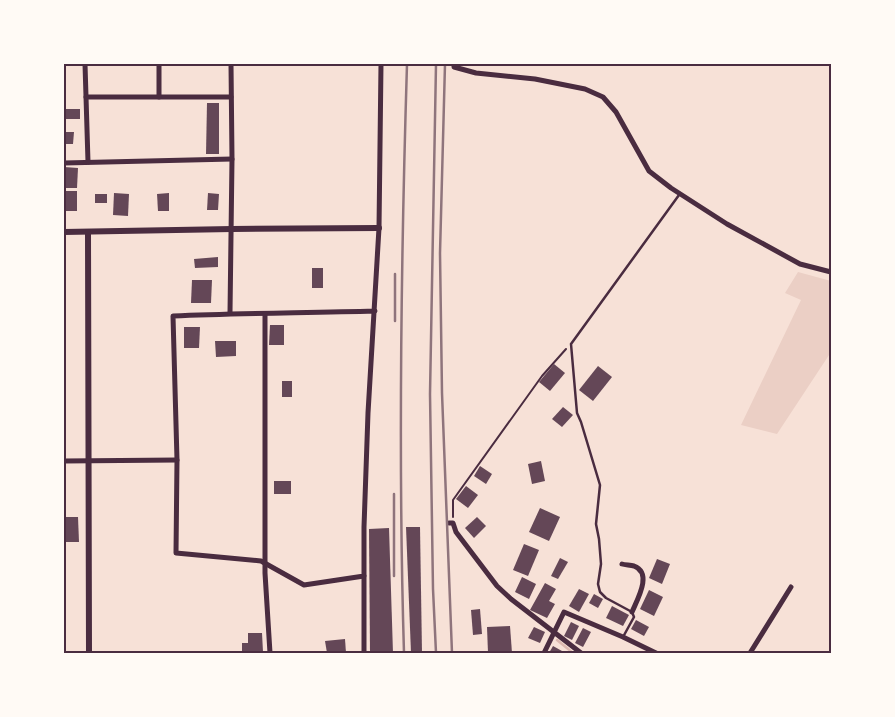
<svg xmlns="http://www.w3.org/2000/svg" width="895" height="717" font-family="'IBM Plex Serif',serif">
  <style>
    .green { fill: #ebcfc5 }
    .lines { fill: none; stroke-linecap: round; stroke-linejoin: round }
    .stream { stroke: #dcb8b0; stroke-width: 2.5 }
    .building { fill: #644757 }
    .path { stroke: #4a2c40; stroke-width: 2 }
    .service { stroke: #4a2c40; stroke-width: 2.5 }
    .minor { stroke: #4a2c40; stroke-width: 5 }
    .tertiary { stroke: #4a2c40; stroke-width: 6 }
    .rail { stroke: #8f747c; stroke-width: 2.5 }
    .neatline { fill: none; stroke: #4a2c40; stroke-width: 2 }
  </style>
  <rect width="100%" height="100%" fill="#f7e1d7"/>
  <polygon class="green" points="798,272 831,281 831,352 777,434 741,425 801,300 785,293"/>
  <g class="lines">
    <polyline class="stream" points="557,640 573,653"/>
  </g>
  <g class="building">
    <polygon points="207,103 219,103 219,154 206,154"/>
    <rect x="64" y="109" width="16" height="10"/>
    <polygon points="64,132 74,132 73,144 64,144"/>
    <polygon points="64,167 78,168 77,188 64,188"/>
    <rect x="64" y="191" width="13" height="20"/>
    <polygon points="114,193 129,194 128,216 113,215"/>
    <polygon points="169,193 169,211 158,211 157,194"/>
    <polygon points="208,193 219,194 218,210 207,210"/>
    <rect x="95" y="194" width="12" height="9"/>
    <polygon points="218,257 218,267 195,268 194,259"/>
    <rect x="312" y="268" width="11" height="20"/>
    <polygon points="192,280 212,280 211,303 191,303"/>
    <polygon points="270,325 284,325 284,345 269,345"/>
    <polygon points="184,327 200,327 199,348 184,348"/>
    <polygon points="215,341 236,341 236,356 216,357"/>
    <polygon points="554,364 565,373 550,391 539,382"/>
    <polygon points="598,366 612,377 593,401 579,390"/>
    <rect x="282" y="381" width="10" height="16"/>
    <polygon points="563,407 573,415 562,427 552,419"/>
    <polygon points="541,461 545,481 532,484 528,464"/>
    <polygon points="480,466 492,474 486,484 474,476"/>
    <rect x="274" y="481" width="17" height="13"/>
    <polygon points="466,486 478,495 468,508 456,499"/>
    <polygon points="540,508 560,517 549,541 529,532"/>
    <polygon points="64,517 78,517 79,542 64,542"/>
    <polygon points="477,517 486,526 474,538 465,528"/>
    <polygon points="406,527 420,527 422,653 411,653"/>
    <polygon points="389,528 393,653 370,653 369,529"/>
    <polygon points="524,544 539,550 528,576 513,570"/>
    <polygon points="560,558 568,562 558,579 551,576"/>
    <polygon points="657,559 670,564 662,584 649,578"/>
    <polygon points="522,577 536,584 529,599 515,592"/>
    <polygon points="545,583 556,589 549,601 555,604 547,618 530,610"/>
    <polygon points="579,589 589,594 579,612 569,606"/>
    <polygon points="649,590 663,597 654,616 640,609"/>
    <polygon points="594,594 603,599 598,608 589,603"/>
    <polygon points="612,606 629,615 623,626 606,618"/>
    <polygon points="480,609 482,634 473,635 471,610"/>
    <polygon points="636,620 649,627 644,636 631,629"/>
    <polygon points="571,622 579,626 572,640 564,636"/>
    <polygon points="510,626 512,653 488,653 487,627"/>
    <polygon points="534,627 545,632 540,643 528,638"/>
    <polygon points="583,628 591,632 583,647 575,643"/>
    <polygon points="248,633 262,633 263,652 242,652 242,643 248,643"/>
    <polygon points="345,639 346,653 327,653 325,641"/>
    <polygon points="553,646 562,651 561,653 549,653"/>
  </g>
  <g class="lines">
    <polyline class="path" points="453,517 453,500 542,376 566,349"/>
    <polyline class="service" points="623,637 634,617 632,612 606,598 600,592 598,584 601,564 599,539 596,524 600,485 581,422 577,413 571,344 679,195"/>
    <g class="minor">
      <polyline points="85,64 88,162"/>
      <polyline points="159,64 159,97 231,97"/>
      <polyline points="454,64 454,67 476,73 535,79 585,89 603,97 616,112 649,171 671,188 727,224 800,264 831,272"/>
      <polyline points="86,97 159,97"/>
      <polyline points="64,163 232,159"/>
      <path d="M375,311c-67,2 -135,2 -202,5l4,144 -1,93 85,8 43,24 60,-9v-49l4,-114 11,-185 2,-164"/>
      <polyline points="230,313 232,159 231,64"/>
      <polyline points="265,314 265,573 270,653"/>
      <polyline points="64,461 177,460"/>
      <polyline points="449,523 453,523 456,532 497,586 511,599 581,653"/>
      <path d="M622,564c3,1 8,1 12,2 19,7 3,34 -2,46"/>
      <polyline points="364,576 364,653"/>
      <polyline points="544,653 564,612 623,637 656,653"/>
      <polyline points="750,653 791,587"/>
    </g>
    <g class="tertiary">
      <polyline points="64,232 232,229 379,228"/>
      <polyline points="88,232 89,653"/>
    </g>
    <g class="rail">
      <polyline points="436,64 430,394 433,589 436,653"/>
      <polyline points="445,64 440,253 442,393 452,653"/>
      <polyline points="395,321 395,274"/>
      <polyline points="394,494 394,576"/>
      <path d="M404,653c-6,-196 -3,-393 3,-589"/>
    </g>
  </g>
  <rect width="895" height="717" fill="none" stroke="#fffaf5" stroke-width="130"/>
  <rect x="65" y="65" width="765" height="587" class="neatline"/>
</svg>
